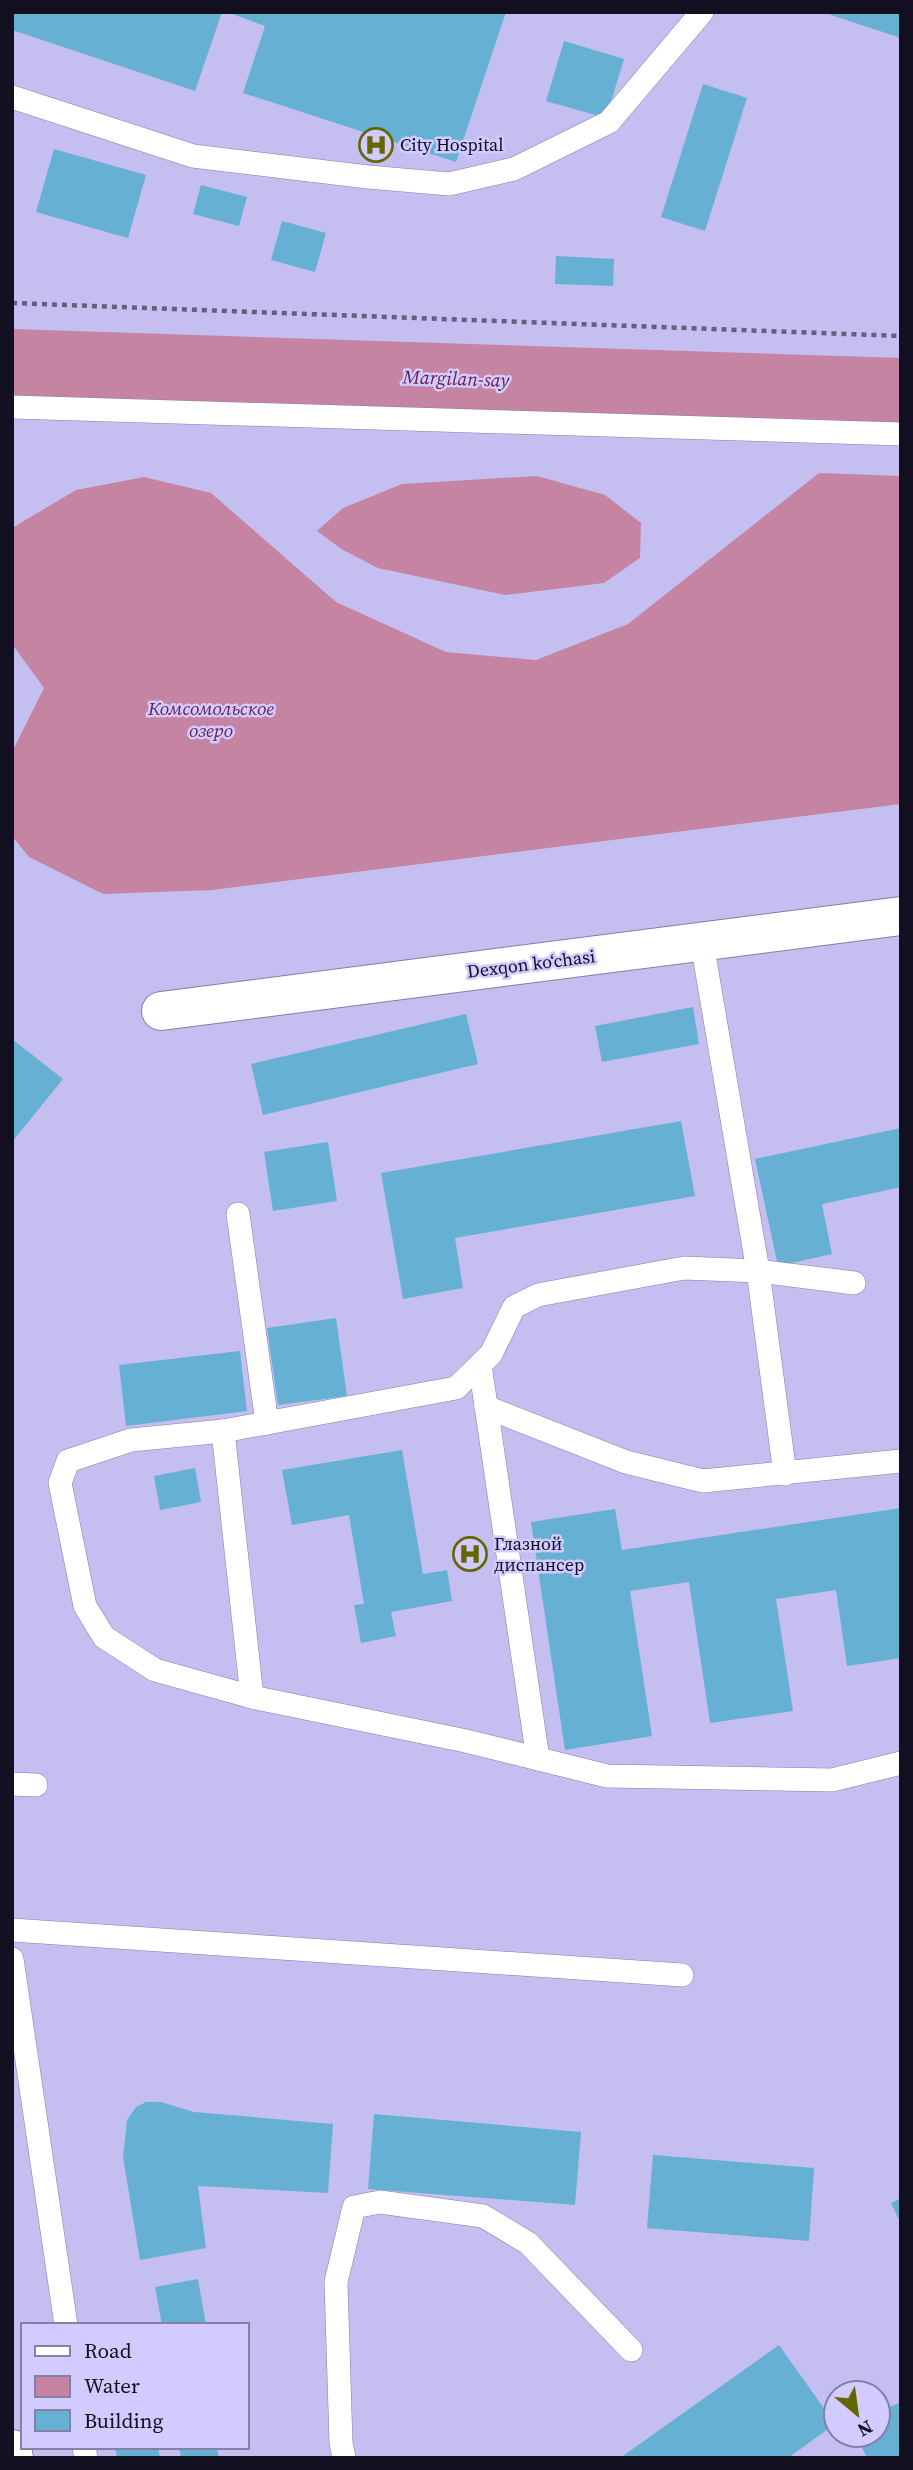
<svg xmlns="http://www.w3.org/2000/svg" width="913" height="2470" font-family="'Source Serif 4',serif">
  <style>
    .water { fill: #c684a3 }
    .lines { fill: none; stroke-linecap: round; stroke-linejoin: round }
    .river { stroke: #c684a3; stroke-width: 70 }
    .building { fill: #66b1d3 }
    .lane-casing { stroke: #837dad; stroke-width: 24 }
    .street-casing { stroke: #837dad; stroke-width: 40 }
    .path { stroke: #635f80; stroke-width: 4.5; stroke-dasharray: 5 5; stroke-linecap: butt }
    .lane { stroke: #fff; stroke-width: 23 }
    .street { stroke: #fff; stroke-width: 38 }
    .labels { text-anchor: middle; stroke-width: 5; stroke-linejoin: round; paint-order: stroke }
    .poi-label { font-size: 18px; fill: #120f21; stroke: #d1cbff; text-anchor: start }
    .street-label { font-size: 18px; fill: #120f21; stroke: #d1cbff }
    .water-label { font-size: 19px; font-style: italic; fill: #6e204b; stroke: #d1cbff }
  </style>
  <rect width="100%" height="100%" fill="#c4bef1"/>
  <g class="water">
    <polygon points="819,473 901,476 901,804 212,890 103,894 29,857 12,836 12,752 44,688 12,644 12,528 76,490 144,477 211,493 336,602 446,652 536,660 628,624"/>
    <polygon points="537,476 605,495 641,523 640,558 604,583 505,595 378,568 343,550 317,531 343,508 402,484"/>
  </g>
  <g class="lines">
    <polyline class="river" points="12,364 901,393"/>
  </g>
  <g class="building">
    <polygon points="12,12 222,12 195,91 12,30"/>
    <polygon points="227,12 506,12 456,162 243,93 265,26"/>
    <polygon points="825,12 901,12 901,38 825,13"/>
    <polygon points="564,41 624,59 606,118 546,101"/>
    <polygon points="703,84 747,98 705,231 661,217"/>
    <polygon points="54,149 146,175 128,238 36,212"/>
    <polygon points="201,185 247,197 239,226 193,214"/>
    <polygon points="282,221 326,233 315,272 271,260"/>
    <polygon points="556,256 614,259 613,286 555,284"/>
    <polygon points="693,1007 699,1044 602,1062 595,1026"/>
    <polygon points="466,1014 478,1064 263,1115 251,1064"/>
    <polygon points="12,1039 63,1079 12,1142"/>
    <polygon points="681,1121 695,1196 455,1238 463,1288 403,1299 381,1173"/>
    <polygon points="901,1128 901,1187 822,1204 832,1254 778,1266 755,1159"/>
    <polygon points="328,1142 337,1201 273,1211 264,1152"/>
    <polygon points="336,1318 347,1396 278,1405 267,1328"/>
    <polygon points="240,1351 247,1411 126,1426 119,1365"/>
    <polygon points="402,1450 423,1574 447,1570 452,1601 391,1612 396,1636 361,1643 354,1605 364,1604 349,1515 292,1525 282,1470"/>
    <polygon points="195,1468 201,1502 160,1510 154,1476"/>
    <polygon points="901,1508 901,1658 847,1666 836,1590 776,1599 793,1711 710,1723 689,1582 630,1591 652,1736 565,1750 531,1522 615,1509 622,1550"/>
    <polygon points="146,2102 161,2102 194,2112 333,2124 328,2193 198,2186 206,2248 140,2260 123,2157 127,2120 136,2107"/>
    <polygon points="374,2114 581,2132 575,2205 368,2189"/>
    <polygon points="653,2155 814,2168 809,2241 647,2228"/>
    <polygon points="901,2198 901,2224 891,2203"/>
    <polygon points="198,2279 206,2325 162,2325 155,2287"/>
    <polygon points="779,2345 835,2424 788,2458 620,2458"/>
    <polygon points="901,2402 901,2458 867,2458 856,2435 878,2435 878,2412"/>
    <polygon points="115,2447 158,2447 160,2458 117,2458"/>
    <polygon points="179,2447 217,2447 219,2458 181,2458"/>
  </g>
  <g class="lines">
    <g class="lane-casing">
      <g id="lane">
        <polyline points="12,97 193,156 368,177 449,184 514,169 609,122 702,12"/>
        <polyline points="12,407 901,434"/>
        <polyline points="702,943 758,1271 785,1474"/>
        <polyline points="238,1214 267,1423"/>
        <polyline points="854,1283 758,1271 684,1268 538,1295 514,1307 491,1354 456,1388 223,1431 131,1440 68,1461 60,1483 85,1606 104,1637 155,1670 252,1697 466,1741 607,1776 832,1780 901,1763"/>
        <polyline points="480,1365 538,1759"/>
        <polyline points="486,1407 626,1462 703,1481 901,1461"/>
        <polyline points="223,1431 252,1697"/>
        <polyline points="12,1784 36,1785"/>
        <polyline points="12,1930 682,1975"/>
        <polyline points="12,1959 66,2325"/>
        <polyline points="84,2447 86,2458"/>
        <polyline points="344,2458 341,2443 336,2282 354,2207 380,2202 483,2216 528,2243 631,2350"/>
      </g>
    </g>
    <g class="street-casing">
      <g id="street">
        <polyline points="161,1011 901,916"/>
        <polyline points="12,2449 14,2458"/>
      </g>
    </g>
    <polyline class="path" points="12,303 901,336"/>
    <use href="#lane" class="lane"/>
    <use href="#street" class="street"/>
  </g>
  <defs>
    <g id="hospital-ring" transform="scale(1.75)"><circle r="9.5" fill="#d1cbff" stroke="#660" stroke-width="1.5"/><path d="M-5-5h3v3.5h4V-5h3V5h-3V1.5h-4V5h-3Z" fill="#660"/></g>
  </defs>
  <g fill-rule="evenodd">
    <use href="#hospital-ring" x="376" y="145"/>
    <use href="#hospital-ring" x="470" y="1554"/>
  </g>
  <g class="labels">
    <g class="poi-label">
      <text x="400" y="151">City Hospital</text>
      <text x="494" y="1550">Глазной<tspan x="494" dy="21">диспансер</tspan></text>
    </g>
    <g class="street-label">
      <text transform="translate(531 964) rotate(-7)" y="6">Dexqon koʻchasi</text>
    </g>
    <g class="water-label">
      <text transform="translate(456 378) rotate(2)" y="7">Margilan-say</text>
      <text x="211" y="715">Комсомольское<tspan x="211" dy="22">озеро</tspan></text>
    </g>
  </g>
  <rect width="913" height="2470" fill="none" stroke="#120f21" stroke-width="28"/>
  <rect x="21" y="2323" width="228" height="126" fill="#d1cbff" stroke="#8580a6" stroke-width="2"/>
  <rect x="35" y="2346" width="35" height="10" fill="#ffffff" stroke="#8580a6" stroke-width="2"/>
  <text x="84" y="2358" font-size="21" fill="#120f21">Road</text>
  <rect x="35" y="2376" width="35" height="21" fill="#c684a3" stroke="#8580a6" stroke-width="2"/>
  <text x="84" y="2393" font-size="21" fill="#120f21">Water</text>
  <rect x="35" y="2410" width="35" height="21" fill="#66b1d3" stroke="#8580a6" stroke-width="2"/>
  <text x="84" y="2428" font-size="21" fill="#120f21">Building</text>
  <g transform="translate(857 2414) rotate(151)"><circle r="33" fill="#d1cbff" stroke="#8580a6" stroke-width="2"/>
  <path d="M0-5L12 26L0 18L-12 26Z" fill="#666600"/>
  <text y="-10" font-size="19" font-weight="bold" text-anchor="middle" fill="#120f21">N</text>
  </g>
</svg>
